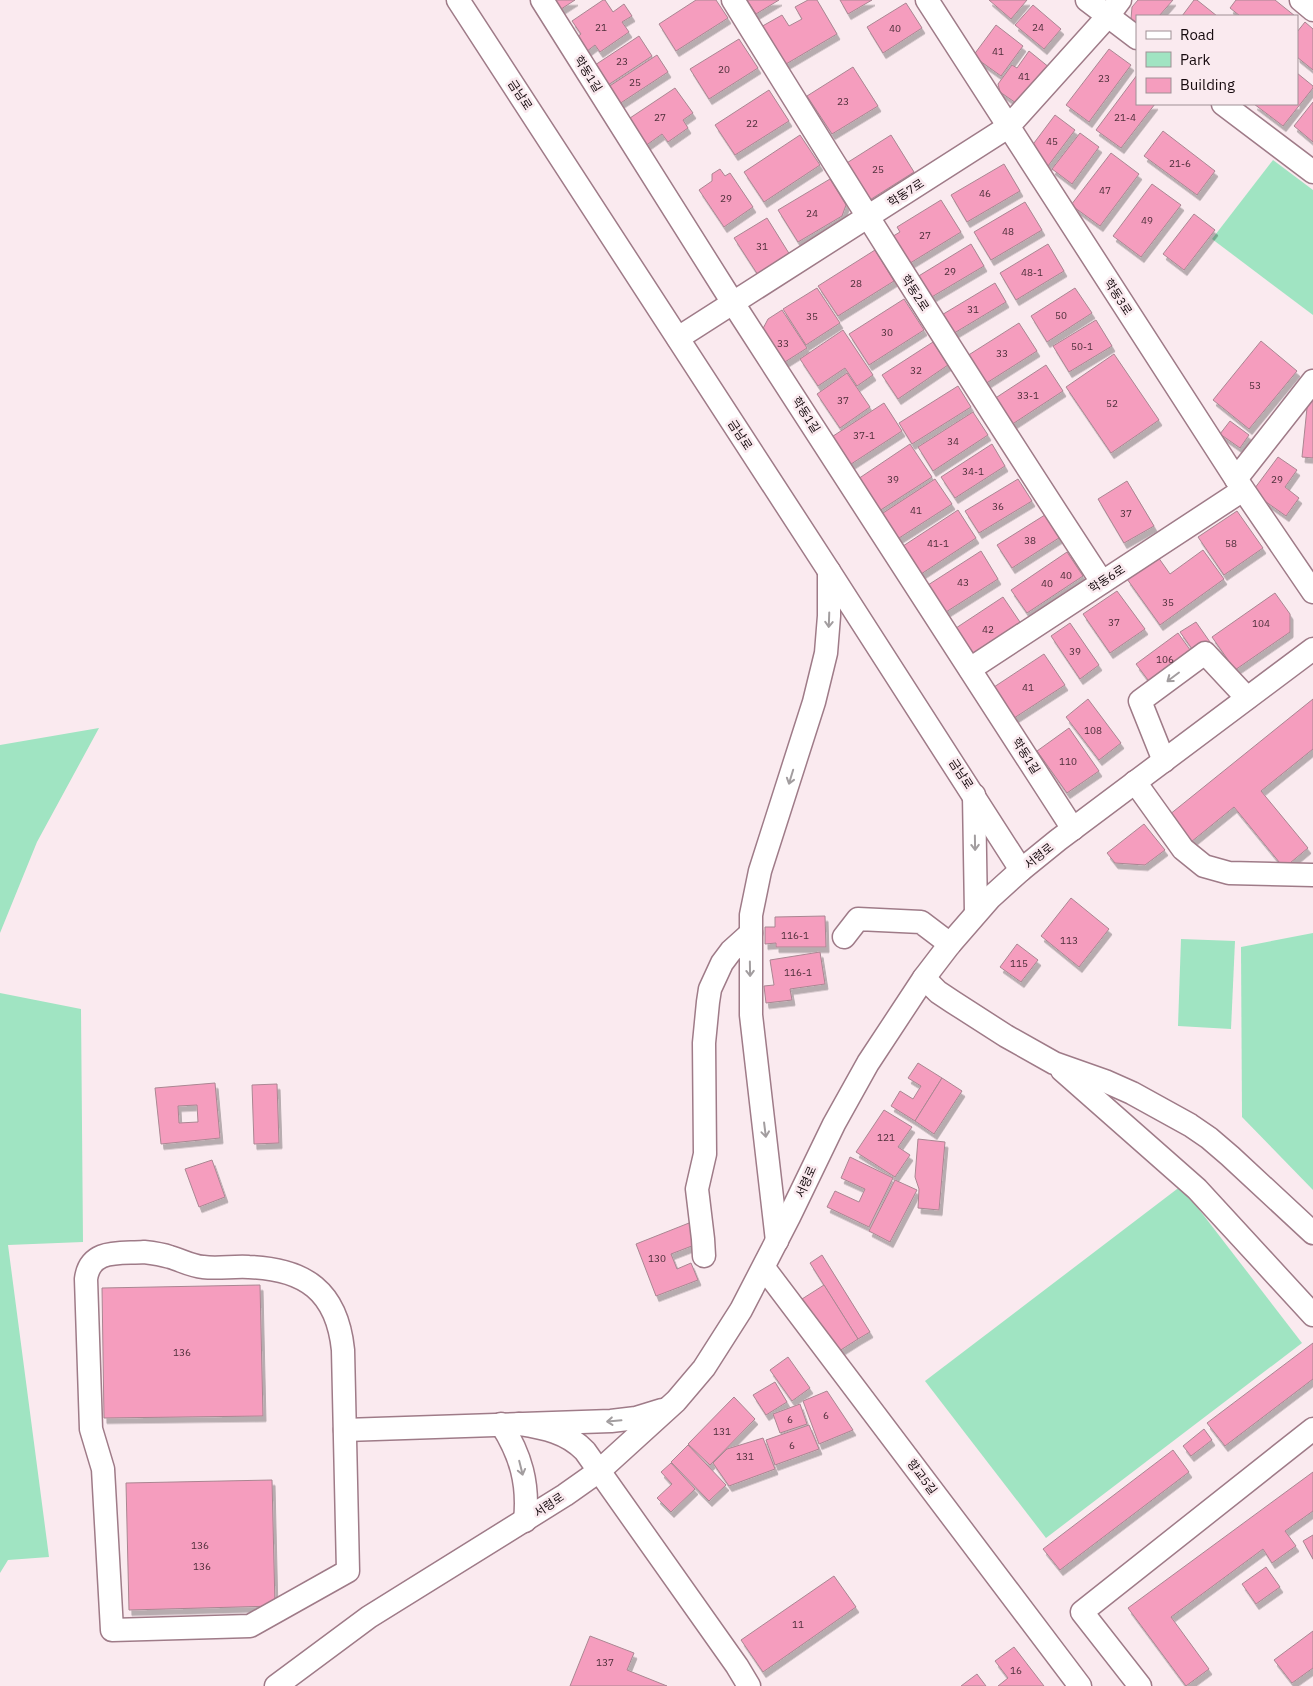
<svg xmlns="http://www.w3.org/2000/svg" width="1313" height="1686" font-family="'IBM Plex Sans','Noto Sans KR',sans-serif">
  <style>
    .green { fill: #a0e4c2 }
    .building { fill: #f59dbe; stroke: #aa8692; fill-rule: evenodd; filter: url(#shadow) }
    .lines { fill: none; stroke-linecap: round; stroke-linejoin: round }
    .minor-casing { stroke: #9f7b88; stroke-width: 25 }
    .minor { stroke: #fff; stroke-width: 22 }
    .oneway { stroke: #a29d9f }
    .labels { text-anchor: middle; stroke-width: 5; stroke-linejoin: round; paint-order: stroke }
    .number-label { font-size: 10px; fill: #4e2f3a }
    .street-label { font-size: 12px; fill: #160a0e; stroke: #faeaef }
  </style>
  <defs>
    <filter id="shadow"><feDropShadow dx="3" dy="5.5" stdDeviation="0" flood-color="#0004"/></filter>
  </defs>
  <rect width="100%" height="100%" fill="#faeaef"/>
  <g class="green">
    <polygon points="1273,160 1313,190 1313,315 1212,239"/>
    <polygon points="99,728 37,842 0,933 0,745"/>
    <polygon points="1313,933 1313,1190 1242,1117 1241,947"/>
    <polygon points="1181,939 1235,941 1231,1029 1178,1026"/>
    <polygon points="0,993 81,1009 83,1242 8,1245 49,1557 8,1560 0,1573"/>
    <polygon points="1181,1186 1302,1343 1046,1538 925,1381"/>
  </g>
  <g class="building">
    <polygon points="546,0 575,0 555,13"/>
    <polygon points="603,0 605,0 613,12 624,4 632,16 622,22 629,32 600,52 595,45 582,55 572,41 581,34 572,21"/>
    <polygon points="696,0 716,0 728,18 676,51 659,24"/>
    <polygon points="747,0 779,0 756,14"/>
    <polygon points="808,0 817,0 837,34 781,67 759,28 782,15 789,26 802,19 795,7"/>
    <polygon points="840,0 872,0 848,14"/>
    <polygon points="989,0 1027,0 1011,19"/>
    <polygon points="1138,0 1173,0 1159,16 1137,16 1137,24 1131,19 1132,7"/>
    <polygon points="1194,0 1197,0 1217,16 1182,16"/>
    <polygon points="1236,0 1275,0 1295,16 1240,16 1230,8"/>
    <polygon points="906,3 922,28 883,53 867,27"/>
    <polygon points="1033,5 1061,29 1044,49 1015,25"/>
    <polygon points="1305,22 1313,29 1313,70 1297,57 1297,32"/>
    <polygon points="996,25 1023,46 1001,76 973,56"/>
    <polygon points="639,36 652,56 605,87 592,67"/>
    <polygon points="739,39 758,68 709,99 690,69"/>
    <polygon points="1109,49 1131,65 1089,122 1066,105"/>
    <polygon points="1029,51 1050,68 1016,103 1000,92 998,84 1012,65 1017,68"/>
    <polygon points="657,55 668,72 613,108 602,91"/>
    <polygon points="853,67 878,106 832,134 807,96"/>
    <polygon points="1297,73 1313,86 1313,88 1283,126 1254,104 1297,104"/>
    <polygon points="1137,75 1137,104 1155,104 1121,148 1096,130"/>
    <polygon points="675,88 693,113 683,120 688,128 668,142 662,134 641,149 624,122"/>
    <polygon points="769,90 789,121 735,155 715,125"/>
    <polygon points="1313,102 1313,142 1294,126"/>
    <polygon points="1055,115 1075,130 1048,166 1028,151"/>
    <polygon points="1163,131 1215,171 1197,195 1144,156"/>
    <polygon points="1080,133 1099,147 1072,184 1052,169"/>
    <polygon points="800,135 820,165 764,202 744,172"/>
    <polygon points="891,135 914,172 865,203 842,166"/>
    <polygon points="1111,153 1139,174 1100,226 1071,205"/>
    <polygon points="1004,164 1020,191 967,222 951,195"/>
    <polygon points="720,169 725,176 730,173 753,207 724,227 699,190 712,181 712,174"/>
    <polygon points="830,179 846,205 842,216 798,242 778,210"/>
    <polygon points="1152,184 1181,205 1141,257 1113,236"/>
    <polygon points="941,200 961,232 907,265 890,238 900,232 897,227"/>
    <polygon points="1025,202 1042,230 991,260 974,232"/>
    <polygon points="1194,214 1215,230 1184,270 1163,254"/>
    <polygon points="767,218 790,255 758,275 734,238"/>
    <polygon points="971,244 984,266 930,298 917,277"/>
    <polygon points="1048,244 1064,271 1016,300 1000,273"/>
    <polygon points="875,250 894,281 838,316 818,286"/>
    <polygon points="995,283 1006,302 951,335 940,316"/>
    <polygon points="817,288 840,323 806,345 783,309"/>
    <polygon points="1075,288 1092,313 1047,342 1031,316"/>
    <polygon points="904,299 924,330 869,365 849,334"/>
    <polygon points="782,310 807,348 777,367 758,338 768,319"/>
    <polygon points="1096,320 1112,346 1069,372 1053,346"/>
    <polygon points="1019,323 1037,351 985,384 967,356"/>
    <polygon points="843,330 873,375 857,386 845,368 818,386 800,359"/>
    <polygon points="1261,341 1297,371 1249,429 1213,400"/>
    <polygon points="933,342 948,365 898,399 882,375"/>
    <polygon points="1114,354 1159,420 1111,453 1066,387"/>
    <polygon points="1046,365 1063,391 1011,425 994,399"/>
    <polygon points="847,373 870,407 840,428 817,394"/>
    <polygon points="958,386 971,407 912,444 899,423"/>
    <polygon points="1308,398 1313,398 1313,458 1302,457"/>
    <polygon points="884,403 902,431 845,468 827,440"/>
    <polygon points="973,412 988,435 933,471 918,447"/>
    <polygon points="1230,421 1249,435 1240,448 1220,434"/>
    <polygon points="910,444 932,477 876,513 855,481"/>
    <polygon points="992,444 1005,466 955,498 941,477"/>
    <polygon points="1278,457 1297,470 1285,487 1299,498 1286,516 1252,492"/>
    <polygon points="935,479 952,504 896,540 880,515"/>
    <polygon points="1018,479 1032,501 979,533 965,511"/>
    <polygon points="1127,481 1154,526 1124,543 1098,499"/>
    <polygon points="958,510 976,538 918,576 900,548"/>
    <polygon points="1237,511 1263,548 1224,575 1198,537"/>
    <polygon points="1048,513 1062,536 1012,568 997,545"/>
    <polygon points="1203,550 1224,579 1160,625 1127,579 1158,557 1170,574"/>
    <polygon points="981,551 998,579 946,612 928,585"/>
    <polygon points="1067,552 1083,576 1027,613 1011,590"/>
    <polygon points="1117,591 1145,629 1110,653 1083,614"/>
    <polygon points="1275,593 1290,614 1290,632 1235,670 1212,637"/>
    <polygon points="1003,597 1024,628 973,661 953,630"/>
    <polygon points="1196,622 1210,642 1195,653 1180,632"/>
    <polygon points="1070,623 1099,665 1080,679 1051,636"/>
    <polygon points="1178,633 1193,654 1151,684 1136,664"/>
    <polygon points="1044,654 1065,685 1011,720 991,689"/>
    <polygon points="1088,699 1121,743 1099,760 1066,717"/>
    <polygon points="1313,699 1313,749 1261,791 1308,848 1284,868 1234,807 1191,842 1169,815"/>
    <polygon points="1069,728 1099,771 1067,793 1037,751"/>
    <polygon points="1144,824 1165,850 1145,865 1115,863 1107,853"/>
    <polygon points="1071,898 1109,929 1079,967 1041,936"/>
    <polygon points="825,916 826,947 776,947 776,943 765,944 765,927 775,927 775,917"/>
    <polygon points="1017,944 1038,960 1021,982 1000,967"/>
    <polygon points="820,952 825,984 790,989 792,1000 766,1003 764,986 774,985 770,960"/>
    <polygon points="918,1063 942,1078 915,1121 891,1106 900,1091 913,1099 921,1086 908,1078"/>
    <polygon points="942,1078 962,1091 934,1134 915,1121"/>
    <path d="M215,1083l5,55 -59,6 -6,-56zM197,1105l1,17 -19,1 -1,-17z"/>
    <polygon points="277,1084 279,1143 254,1144 252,1085"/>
    <polygon points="884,1110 912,1127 898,1147 910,1155 895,1177 856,1152"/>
    <polygon points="918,1139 945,1142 939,1210 918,1208 919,1189 915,1177"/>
    <polygon points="850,1157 893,1178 869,1227 827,1207 835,1191 859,1202 865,1189 841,1178"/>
    <polygon points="212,1160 225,1197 199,1207 185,1169"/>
    <polygon points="895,1180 917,1190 890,1242 869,1231"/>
    <polygon points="689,1223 697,1244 671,1254 677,1269 691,1263 698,1280 656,1296 636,1244"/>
    <polygon points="822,1255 870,1332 858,1339 810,1263"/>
    <polygon points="260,1285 263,1416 104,1418 102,1288"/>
    <polygon points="824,1285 858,1339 836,1353 802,1299"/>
    <polygon points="1313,1343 1313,1379 1225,1446 1207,1423"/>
    <polygon points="788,1357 810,1388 792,1401 770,1370"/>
    <polygon points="775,1382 787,1402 766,1415 753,1395"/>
    <polygon points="827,1391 853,1430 819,1444 803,1401"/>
    <polygon points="734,1397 755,1419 710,1465 688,1444"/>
    <polygon points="800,1404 807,1424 780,1433 773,1414"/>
    <polygon points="809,1425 819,1449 775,1465 766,1440"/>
    <polygon points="1204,1429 1212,1440 1191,1456 1183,1446"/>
    <polygon points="763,1438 775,1469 729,1486 713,1463 727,1449"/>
    <polygon points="688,1445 726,1485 709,1501 671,1462"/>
    <polygon points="1173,1450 1189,1472 1060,1570 1043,1549"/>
    <polygon points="671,1463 695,1489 671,1512 657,1498 672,1484 661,1472"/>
    <polygon points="1313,1472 1313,1511 1285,1531 1296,1546 1272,1563 1263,1549 1171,1617 1209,1669 1186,1686 1128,1608"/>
    <polygon points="272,1480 275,1606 129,1610 126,1483"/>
    <polygon points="1313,1535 1313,1559 1303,1541"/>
    <polygon points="1266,1567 1280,1587 1256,1604 1242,1584"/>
    <polygon points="834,1576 856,1607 763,1672 741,1640"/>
    <polygon points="1313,1631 1313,1668 1292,1683 1274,1660"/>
    <polygon points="590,1636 634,1653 627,1670 667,1686 570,1686"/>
    <polygon points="1014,1647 1044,1686 998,1686 1008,1678 995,1661"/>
    <polygon points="977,1674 986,1686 961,1686"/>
  </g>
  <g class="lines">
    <g class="minor-casing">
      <g id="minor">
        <polyline points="458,0 829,571 1021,870"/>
        <polyline points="542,0 733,303 1073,829"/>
        <path d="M733,0c121,196 243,390 369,582"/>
        <polyline points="927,0 1236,479 1313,592"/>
        <polyline points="1087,0 1137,38"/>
        <polyline points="1301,0 1313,10"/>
        <polyline points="1223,104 1313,172"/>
        <polyline points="678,338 1008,127 1108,16 1120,0"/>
        <polyline points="1236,479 1313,381"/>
        <polyline points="970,669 1243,490"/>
        <polyline points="1164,761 1140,701 1205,653 1247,698"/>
        <polyline points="1135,782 1183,849 1204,866 1229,873 1313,875"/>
        <polyline points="974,795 976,913"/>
        <polyline points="844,937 858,919 921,922 950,944"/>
        <polyline points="924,978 938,992 953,1002 1006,1036 1054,1063 1105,1081 1132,1093 1190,1125 1209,1138 1230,1156 1313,1233"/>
        <polyline points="1062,1070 1197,1189 1313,1315"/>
        <polyline points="777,1241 751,1015 751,915 760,871 814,702 826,653 829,616 829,571"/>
        <path d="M144,1252c9,1 17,2 26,5 11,3 21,9 33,10 15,2 30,-1 46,0 56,2 88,24 94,83l5,221 -98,55 -138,4 -9,-161 -12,-40 -5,-150c4,-31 34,-25 58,-27z"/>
        <polyline points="704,1256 703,1239 697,1189 705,1154 704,1043 708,1002 710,989 722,963 731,951 751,933"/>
        <polyline points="764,1268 1080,1686"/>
        <path d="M501,1424c20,31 28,60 24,97"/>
        <path d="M519,1424c25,4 48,8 66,27l152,215 12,20"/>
        <polyline points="345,1430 611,1421 636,1418 662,1410"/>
        <polyline points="276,1686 369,1617 565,1495 599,1471 676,1401 704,1368 741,1310 789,1217 834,1124 868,1063 924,978 950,944 990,898 1021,870 1058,840 1313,649"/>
        <polyline points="1140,1686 1082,1612 1313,1429"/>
      </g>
    </g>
    <use href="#minor" class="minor"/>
  </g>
  <defs><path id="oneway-shaft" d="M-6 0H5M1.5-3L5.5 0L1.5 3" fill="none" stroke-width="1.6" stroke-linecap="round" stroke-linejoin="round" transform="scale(1.25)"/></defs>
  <g class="oneway">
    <use href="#oneway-shaft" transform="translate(829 620) rotate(92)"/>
    <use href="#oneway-shaft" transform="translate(1173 677) rotate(143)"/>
    <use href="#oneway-shaft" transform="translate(791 777) rotate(107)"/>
    <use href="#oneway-shaft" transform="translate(975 843) rotate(89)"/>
    <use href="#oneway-shaft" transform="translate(750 969) rotate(89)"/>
    <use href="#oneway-shaft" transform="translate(765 1130) rotate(83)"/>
    <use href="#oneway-shaft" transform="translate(614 1421) rotate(175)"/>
    <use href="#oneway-shaft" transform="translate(521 1468) rotate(76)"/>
  </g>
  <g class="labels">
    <g class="number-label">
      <text x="601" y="31">21</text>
      <text x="1038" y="31">24</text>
      <text x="895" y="32">40</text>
      <text x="998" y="55">41</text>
      <text x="622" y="65">23</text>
      <text x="724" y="73">20</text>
      <text x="1024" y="80">41</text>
      <text x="1104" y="82">23</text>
      <text x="635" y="86">25</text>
      <text x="843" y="105">23</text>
      <text x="660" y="121">27</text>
      <text x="1125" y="121">21-4</text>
      <text x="752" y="127">22</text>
      <text x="1052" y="145">45</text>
      <text x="1180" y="167">21-6</text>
      <text x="878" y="173">25</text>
      <text x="1105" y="194">47</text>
      <text x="985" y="197">46</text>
      <text x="726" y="202">29</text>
      <text x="812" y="217">24</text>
      <text x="1147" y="224">49</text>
      <text x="1008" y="235">48</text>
      <text x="925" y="239">27</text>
      <text x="762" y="250">31</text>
      <text x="950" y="275">29</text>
      <text x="1032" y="276">48-1</text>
      <text x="856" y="287">28</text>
      <text x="973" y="313">31</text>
      <text x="1061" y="319">50</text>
      <text x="812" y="320">35</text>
      <text x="887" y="336">30</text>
      <text x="783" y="347">33</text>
      <text x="1082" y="350">50-1</text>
      <text x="1002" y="357">33</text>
      <text x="916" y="374">32</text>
      <text x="1255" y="389">53</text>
      <text x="1028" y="399">33-1</text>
      <text x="843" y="404">37</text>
      <text x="1112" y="407">52</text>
      <text x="864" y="439">37-1</text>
      <text x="953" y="445">34</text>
      <text x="973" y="475">34-1</text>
      <text x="893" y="483">39</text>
      <text x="1277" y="483">29</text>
      <text x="998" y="510">36</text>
      <text x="916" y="514">41</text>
      <text x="1126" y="517">37</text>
      <text x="1030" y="544">38</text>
      <text x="938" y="547">41-1</text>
      <text x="1231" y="547">58</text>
      <text x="1066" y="579">40</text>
      <text x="963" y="586">43</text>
      <text x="1047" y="587">40</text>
      <text x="1168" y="606">35</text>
      <text x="1114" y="626">37</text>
      <text x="1261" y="627">104</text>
      <text x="988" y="633">42</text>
      <text x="1075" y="655">39</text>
      <text x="1165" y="663">106</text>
      <text x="1028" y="691">41</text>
      <text x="1093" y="734">108</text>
      <text x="1068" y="765">110</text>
      <text x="795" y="939">116-1</text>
      <text x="1069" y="944">113</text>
      <text x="1019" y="967">115</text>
      <text x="798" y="976">116-1</text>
      <text x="886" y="1141">121</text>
      <text x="657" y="1262">130</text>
      <text x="182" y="1356">136</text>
      <text x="826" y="1419">6</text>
      <text x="790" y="1423">6</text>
      <text x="722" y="1435">131</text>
      <text x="792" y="1449">6</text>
      <text x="745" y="1460">131</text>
      <text x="200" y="1549">136</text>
      <text x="202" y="1570">136</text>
      <text x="798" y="1628">11</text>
      <text x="605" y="1666">137</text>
      <text x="1016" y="1674">16</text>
    </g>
    <g class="street-label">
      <text transform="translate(588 74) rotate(58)" y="4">학동1길</text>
      <text transform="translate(520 95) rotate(57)" y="4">금남로</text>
      <text transform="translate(906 193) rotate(-33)" y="4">학동7로</text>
      <text transform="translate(915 293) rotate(57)" y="4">학동2로</text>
      <text transform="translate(1118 297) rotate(57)" y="4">학동3로</text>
      <text transform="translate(806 415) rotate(57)" y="4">학동1길</text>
      <text transform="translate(740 435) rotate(57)" y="4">금남로</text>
      <text transform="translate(1107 579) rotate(-33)" y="4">학동6로</text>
      <text transform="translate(1026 756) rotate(57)" y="4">학동1길</text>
      <text transform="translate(961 774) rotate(57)" y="4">금남로</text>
      <text transform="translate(1039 856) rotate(-39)" y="4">서령로</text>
      <text transform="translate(806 1182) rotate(-66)" y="4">서령로</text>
      <text transform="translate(922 1477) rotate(53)" y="4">향교5길</text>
      <text transform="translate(549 1505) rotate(-34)" y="4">서령로</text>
    </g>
  </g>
  <rect x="1136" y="15" width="162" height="90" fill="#faeaef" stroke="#9f9095"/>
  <rect x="1146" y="31" width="25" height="8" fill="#ffffff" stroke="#9f9095"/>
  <text x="1180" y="40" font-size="15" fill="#160a0e">Road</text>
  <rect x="1146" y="52" width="25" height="15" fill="#a0e4c2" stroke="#9f9095"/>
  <text x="1180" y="65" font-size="15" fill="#160a0e">Park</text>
  <rect x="1146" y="78" width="25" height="15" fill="#f59dbe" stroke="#9f9095"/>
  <text x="1180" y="90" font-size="15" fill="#160a0e">Building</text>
</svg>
